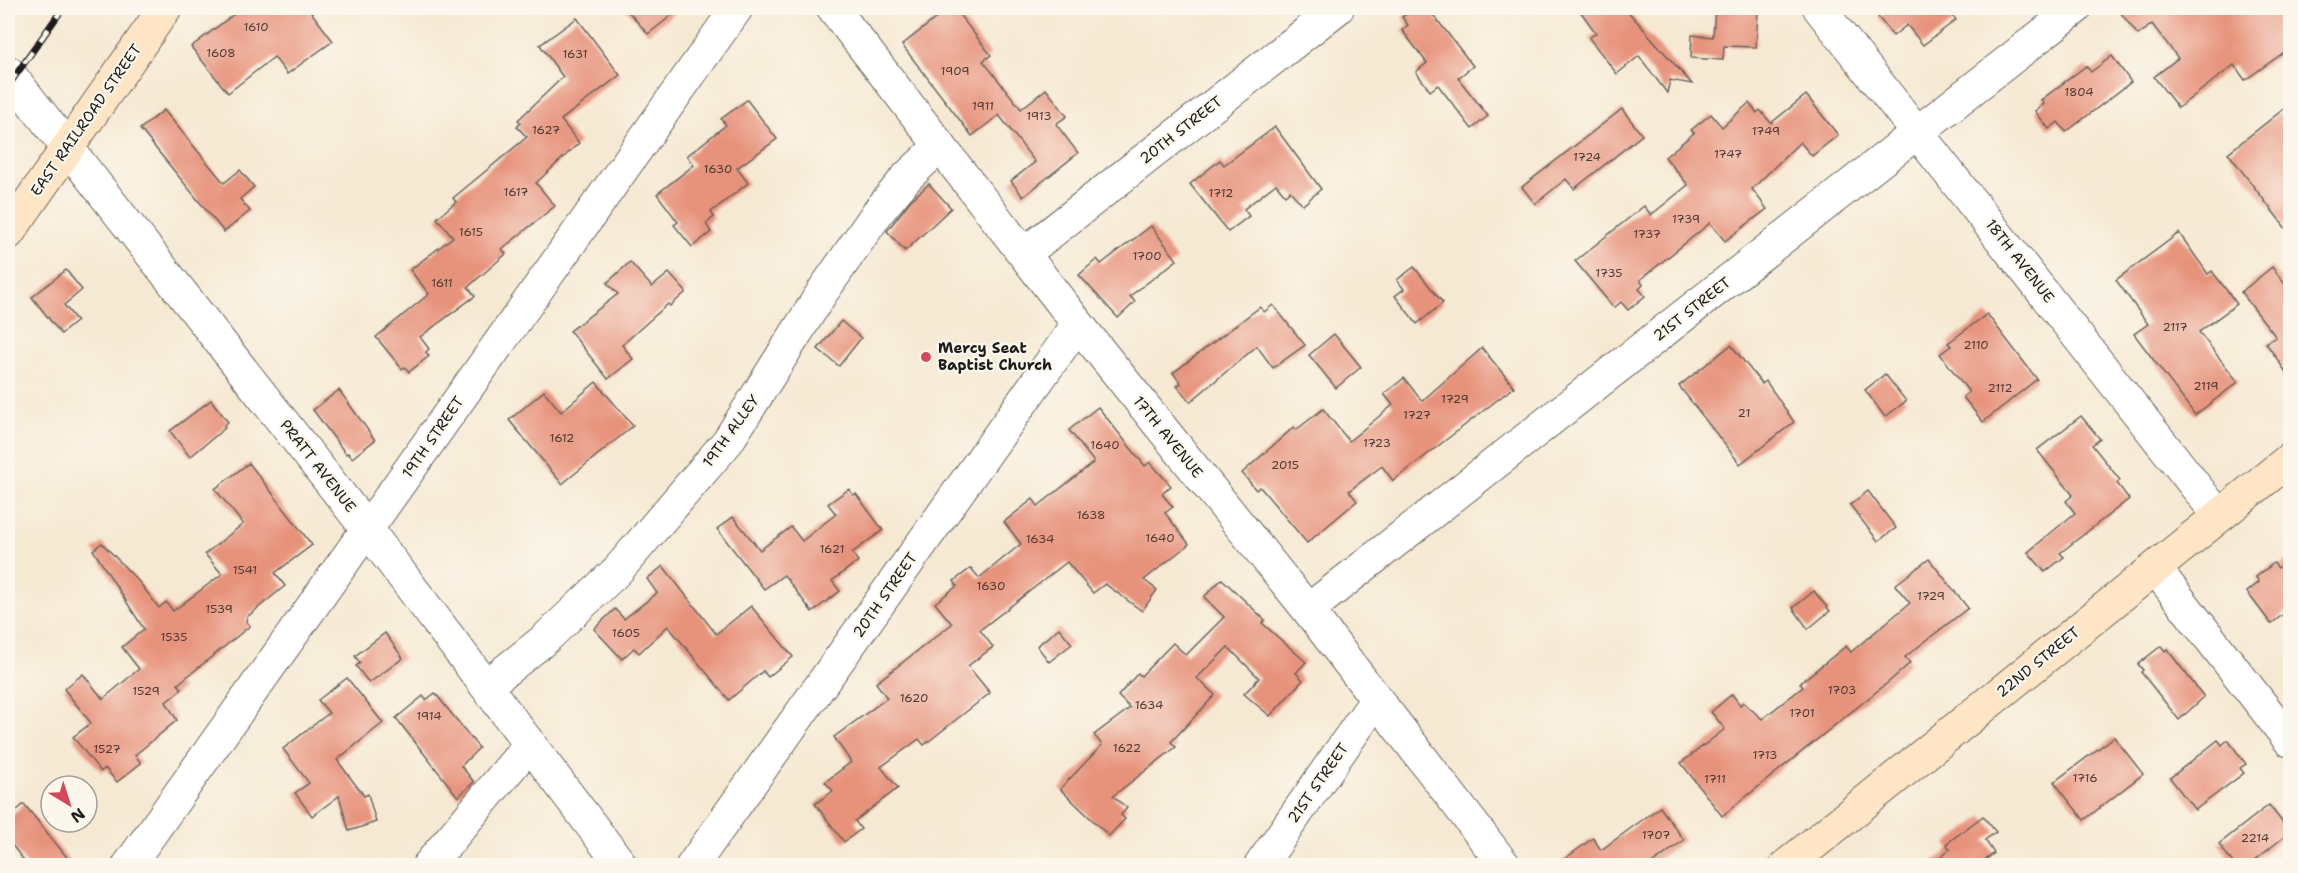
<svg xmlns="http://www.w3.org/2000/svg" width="2298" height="873" font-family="'Shantell Sans',sans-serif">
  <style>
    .building { fill: #e7937b }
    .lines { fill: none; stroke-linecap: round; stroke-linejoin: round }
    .street-casing { stroke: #68645c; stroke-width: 34 }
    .secondary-casing { stroke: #68645c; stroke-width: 35 }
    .street { stroke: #fff; stroke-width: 32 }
    .secondary { stroke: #fde5c5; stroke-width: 33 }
    .rail-casing { stroke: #1c1c1c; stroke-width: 7 }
    .rail { stroke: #fbf7ec; stroke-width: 4.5; stroke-dasharray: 14; stroke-linecap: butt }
    .poi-dot { fill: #d1495b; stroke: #fbf7ec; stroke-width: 2 }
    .labels { text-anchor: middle; stroke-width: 4.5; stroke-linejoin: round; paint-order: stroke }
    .number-label { font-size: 12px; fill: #4f3a34 }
    .street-label { font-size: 15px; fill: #1c1c1c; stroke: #fbf7ec }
    .poi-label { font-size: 15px; font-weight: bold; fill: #1c1c1c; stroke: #fbf7ec; text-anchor: start }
  </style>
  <rect width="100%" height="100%" fill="#fbf7ec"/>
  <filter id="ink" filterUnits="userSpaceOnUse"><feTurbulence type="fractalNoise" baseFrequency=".0167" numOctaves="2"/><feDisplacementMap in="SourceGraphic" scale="12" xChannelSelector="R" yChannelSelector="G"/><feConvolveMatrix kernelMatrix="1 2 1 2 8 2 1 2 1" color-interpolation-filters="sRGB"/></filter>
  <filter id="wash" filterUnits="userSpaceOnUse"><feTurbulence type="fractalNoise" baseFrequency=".008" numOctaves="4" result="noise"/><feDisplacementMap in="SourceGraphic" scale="24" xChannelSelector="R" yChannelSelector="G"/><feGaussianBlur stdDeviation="1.35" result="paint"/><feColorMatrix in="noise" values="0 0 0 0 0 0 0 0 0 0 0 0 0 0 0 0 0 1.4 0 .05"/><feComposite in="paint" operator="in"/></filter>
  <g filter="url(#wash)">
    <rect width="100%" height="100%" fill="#f6e9d3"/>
    <g id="blocks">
      <g class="building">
        <polygon points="242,8 308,8 333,41 287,74 274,57 228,93 191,47"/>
        <polygon points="625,8 681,8 648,34"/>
        <polygon points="949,8 954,8 991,55 983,61 1021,109 1046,89 1067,116 1056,124 1078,153 1023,197 1011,181 1035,162 999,115 972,136 902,45"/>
        <polygon points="1415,8 1428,8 1473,66 1458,78 1488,116 1472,129 1438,85 1430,91 1416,72 1427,63 1402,30 1408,25 1402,17"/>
        <polygon points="1578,8 1625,8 1692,84 1670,80 1667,93 1639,56 1617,74 1589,38 1596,33"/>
        <polygon points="1715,8 1758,8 1756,47 1724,46 1723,60 1691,58 1692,35 1713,37"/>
        <polygon points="1890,8 1946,8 1956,20 1923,45 1907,25 1893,36 1878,17"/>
        <polygon points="2117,8 2290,8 2290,48 2245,80 2234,65 2178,108 2154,77 2178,58 2152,24 2138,35"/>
        <polygon points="577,18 620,75 561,120 579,143 536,183 555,206 502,249 506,254 468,287 475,296 420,337 429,349 426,352 429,356 409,372 405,367 402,369 376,337 429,294 410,270 453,237 437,218 456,202 453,198 527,137 517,127 521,123 518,120 563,77 540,45"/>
        <polygon points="2112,56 2131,82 2066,132 2058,122 2049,129 2035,111 2044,104 2041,100 2086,66 2091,72"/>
        <polygon points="1806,95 1838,135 1812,156 1800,142 1752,189 1767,209 1725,241 1710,223 1640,280 1643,285 1639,289 1645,296 1628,310 1621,302 1614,308 1575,261 1644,206 1651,215 1688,185 1665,157 1694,133 1691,130 1711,114 1722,127 1749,103 1757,113 1760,110 1771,123"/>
        <polygon points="747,100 777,139 737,168 748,183 711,212 714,217 706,224 711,232 692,247 674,225 678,222 657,194 694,165 687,156 726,125 721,119"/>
        <polygon points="2290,104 2290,234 2228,153"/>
        <polygon points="1622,109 1642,135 1574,189 1566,179 1535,204 1522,187"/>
        <polygon points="164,110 224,183 240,170 254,187 240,199 250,211 224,232 140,129"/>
        <polygon points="1275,127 1321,189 1303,205 1290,191 1285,195 1276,184 1244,209 1249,216 1228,232 1190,184 1220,160 1224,165"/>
        <polygon points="929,184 951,208 905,251 887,231 910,201"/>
        <polygon points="1151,226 1177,260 1130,296 1135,302 1118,318 1079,275 1097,259 1101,264"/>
        <polygon points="2179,233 2208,274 2212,271 2237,304 2199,332 2238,382 2195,415 2134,334 2148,324 2116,280"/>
        <polygon points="630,262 652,287 669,273 686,292 670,306 668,304 622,345 633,359 608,379 570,331 618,294 607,283"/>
        <polygon points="1414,267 1443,303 1417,324 1395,296 1404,289 1397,280"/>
        <polygon points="2272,267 2290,291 2290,378 2266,343 2276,337 2241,292"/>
        <polygon points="66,270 82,290 64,305 77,321 61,334 32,297"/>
        <polygon points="1273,305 1305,345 1273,368 1257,346 1190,402 1177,386 1181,383 1173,373 1260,307 1264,312"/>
        <polygon points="1987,314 2037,379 1983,422 1963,397 1969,392 1940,354 1951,346 1948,343"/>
        <polygon points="841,321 861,338 839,366 818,349"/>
        <polygon points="1334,334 1361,367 1336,388 1309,355"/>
        <polygon points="1731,345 1762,384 1766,381 1794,422 1740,464 1679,386"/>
        <polygon points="1482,348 1514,387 1393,481 1382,466 1349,491 1357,501 1307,543 1260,487 1256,490 1242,473 1294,427 1296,430 1323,409 1349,441 1393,405 1384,394 1404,378 1422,401"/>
        <polygon points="1885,374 1906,401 1885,417 1865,390"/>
        <polygon points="596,382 633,426 562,484 509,420 544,391 561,412"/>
        <polygon points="339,390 375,440 352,458 348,453 346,454 313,410"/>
        <polygon points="211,400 228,422 223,426 225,428 190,457 170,431"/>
        <polygon points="1098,407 1145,466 1150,462 1171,486 1162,494 1173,507 1165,513 1189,544 1144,580 1157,590 1142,611 1105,584 1093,593 1067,562 980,630 993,647 968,666 990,693 924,745 919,739 881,767 898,788 855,821 861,829 844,842 815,804 833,791 825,782 851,762 834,737 887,698 876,683 952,624 935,603 957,586 954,581 971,568 979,578 1021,544 1004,522 1033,499 1038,506 1094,462 1069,430"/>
        <polygon points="2081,416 2100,439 2092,445 2120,480 2117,483 2129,499 2060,553 2064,557 2045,572 2028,552 2075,513 2066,501 2073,495 2037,450"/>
        <polygon points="249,463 312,545 275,573 285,586 247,617 246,621 250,626 178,684 182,689 166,702 177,720 135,755 141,763 117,782 105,768 101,772 73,737 91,723 64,689 83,674 103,699 139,669 122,647 144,629 93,550 102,543 140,583 159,608 166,602 173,611 222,574 205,554 243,524 215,489"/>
        <polygon points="849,489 853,495 856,494 883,530 852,553 858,561 832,581 840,591 812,612 784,575 764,589 717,529 733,517 760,550 791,527 802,541 836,514 828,504"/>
        <polygon points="1868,491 1896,528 1878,541 1850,505"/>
        <polygon points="2290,558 2290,609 2271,624 2247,592 2259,582 2256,577 2274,563 2278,568"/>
        <polygon points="1929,559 1968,608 1905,657 1910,663 1891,680 1722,816 1681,763 1725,729 1711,712 1732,694 1740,705 1743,702 1762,719 1803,687 1800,683 1846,646 1851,652 1910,603 1895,585"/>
        <polygon points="663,566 716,634 751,606 793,657 768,677 763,671 729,700 668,626 639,653 634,648 622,659 594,629 615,609 624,619 657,593 647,579"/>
        <polygon points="1222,579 1265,620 1262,623 1306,662 1296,673 1303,680 1270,716 1244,694 1259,678 1228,647 1197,678 1215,695 1171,742 1176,747 1113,796 1127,808 1121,815 1125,819 1109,836 1060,789 1102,745 1094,735 1130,708 1118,696 1138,673 1141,676 1173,643 1186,655 1224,617 1204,597"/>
        <polygon points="1814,591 1830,611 1808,629 1793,608"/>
        <polygon points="1059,628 1072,644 1049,662 1037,646"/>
        <polygon points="385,633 403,658 369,683 356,666 360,663 355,656"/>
        <polygon points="2161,646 2165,651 2167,649 2204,697 2179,720 2141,672 2143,670 2138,664"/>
        <polygon points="347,678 383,723 337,760 364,796 368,794 376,822 349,831 339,796 312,816 295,793 309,783 283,749 329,713 318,700"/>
        <polygon points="435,693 479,748 461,766 474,782 458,797 396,718 423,696 426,700"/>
        <polygon points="2114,737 2143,774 2084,820 2054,782"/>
        <polygon points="2218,740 2222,745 2228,740 2246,764 2240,768 2244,773 2195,810 2170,778"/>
        <polygon points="24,804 74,866 28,866 8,840 8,818"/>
        <polygon points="2269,805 2290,832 2248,866 2235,866 2219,844"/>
        <polygon points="1660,807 1684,840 1649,866 1555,866 1593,838 1601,850"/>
        <polygon points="1983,816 1996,832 1985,840 1994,853 1978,866 1928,866 1950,849 1946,844"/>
      </g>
    </g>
  </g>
  <g filter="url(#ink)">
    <use href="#blocks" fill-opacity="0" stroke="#68645c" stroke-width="1.5"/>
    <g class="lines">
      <g class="street-casing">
        <g id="street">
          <polyline points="833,8 1078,324 1308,610 1505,866"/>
          <polyline points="1819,8 2219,516"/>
          <polyline points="8,72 367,529 622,866"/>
          <polyline points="1025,253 1338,8"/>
          <polyline points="2155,568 2290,741"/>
          <polyline points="1308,610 2076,8"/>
          <polyline points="486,686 544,640 617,571 728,441 823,291 878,212 908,176 940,146"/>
          <polyline points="128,866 737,8"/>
          <polyline points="428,866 530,744"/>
          <polyline points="692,866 1078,324"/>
          <polyline points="1260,866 1376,700"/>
        </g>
      </g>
      <g class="secondary-casing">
        <g id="secondary">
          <polyline points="8,233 165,8"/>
          <polyline points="1786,866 2290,459"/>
        </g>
      </g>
      <use href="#street" class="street"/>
      <use href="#secondary" class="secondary"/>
      <g class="rail-casing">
        <polyline id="rail" points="8,86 63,8"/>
      </g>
      <use href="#rail" class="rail"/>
    </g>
  </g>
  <circle class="poi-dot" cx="926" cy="357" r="6"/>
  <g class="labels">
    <g class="number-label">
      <text x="256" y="31">1610</text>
      <text x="221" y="57">1608</text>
      <text x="575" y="58">1631</text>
      <text x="955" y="75">1909</text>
      <text x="2079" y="96">1804</text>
      <text x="983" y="110">1911</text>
      <text x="1039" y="120">1913</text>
      <text x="546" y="134">1627</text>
      <text x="1766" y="135">1749</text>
      <text x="1728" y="158">1747</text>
      <text x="1587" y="161">1724</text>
      <text x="718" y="173">1630</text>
      <text x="516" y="196">1617</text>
      <text x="1221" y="197">1712</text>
      <text x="1686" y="223">1739</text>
      <text x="471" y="236">1615</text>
      <text x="1647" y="238">1737</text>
      <text x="1147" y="260">1700</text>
      <text x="1609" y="277">1735</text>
      <text x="442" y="287">1611</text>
      <text x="2175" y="331">2117</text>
      <text x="1976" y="349">2110</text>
      <text x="2206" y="390">2119</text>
      <text x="2000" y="392">2112</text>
      <text x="1455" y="403">1729</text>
      <text x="1744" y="417">21</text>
      <text x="1417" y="419">1727</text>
      <text x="562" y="442">1612</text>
      <text x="1377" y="447">1723</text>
      <text x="1105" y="449">1640</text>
      <text x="1285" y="469">2015</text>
      <text x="1091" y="519">1638</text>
      <text x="1160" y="542">1640</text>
      <text x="1040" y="543">1634</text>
      <text x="832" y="553">1621</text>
      <text x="245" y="574">1541</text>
      <text x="991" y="590">1630</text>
      <text x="1931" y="600">1729</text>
      <text x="219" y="613">1539</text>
      <text x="626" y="637">1605</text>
      <text x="174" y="641">1535</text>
      <text x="1842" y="694">1703</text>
      <text x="146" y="695">1529</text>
      <text x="914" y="702">1620</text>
      <text x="1149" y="709">1634</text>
      <text x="1802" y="717">1701</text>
      <text x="429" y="720">1914</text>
      <text x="1127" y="752">1622</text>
      <text x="107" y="753">1527</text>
      <text x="1765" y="759">1713</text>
      <text x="2085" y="782">1716</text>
      <text x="1715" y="783">1711</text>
      <text x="1656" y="839">1707</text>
      <text x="2255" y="842">2214</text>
    </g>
    <g class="street-label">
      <text transform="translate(86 120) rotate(-55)" y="5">EAST RAILROAD STREET</text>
      <text transform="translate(1181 130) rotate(-38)" y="5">20TH STREET</text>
      <text transform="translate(2020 261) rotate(52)" y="5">18TH AVENUE</text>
      <text transform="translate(1692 309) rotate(-38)" y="5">21ST STREET</text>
      <text transform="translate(731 431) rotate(-54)" y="5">19TH ALLEY</text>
      <text transform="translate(433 437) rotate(-55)" y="5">19TH STREET</text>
      <text transform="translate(1168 437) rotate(51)" y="5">17TH AVENUE</text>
      <text transform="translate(318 466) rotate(52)" y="5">PRATT AVENUE</text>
      <text transform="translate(885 595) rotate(-55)" y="5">20TH STREET</text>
      <text transform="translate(2038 662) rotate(-39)" y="5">22ND STREET</text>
      <text transform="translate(1318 783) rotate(-55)" y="5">21ST STREET</text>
    </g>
    <g class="poi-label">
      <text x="938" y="353">Mercy Seat<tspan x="938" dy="17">Baptist Church</tspan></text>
    </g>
  </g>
  <rect width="2298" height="873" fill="none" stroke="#fbf7ec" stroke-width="30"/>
  <g transform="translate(69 804) rotate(142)"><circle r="28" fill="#fbf7ec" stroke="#a29f99" stroke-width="1.5"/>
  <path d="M0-4.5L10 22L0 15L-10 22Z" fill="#d1495b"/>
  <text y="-9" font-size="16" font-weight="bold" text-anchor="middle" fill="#1c1c1c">N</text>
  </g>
</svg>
